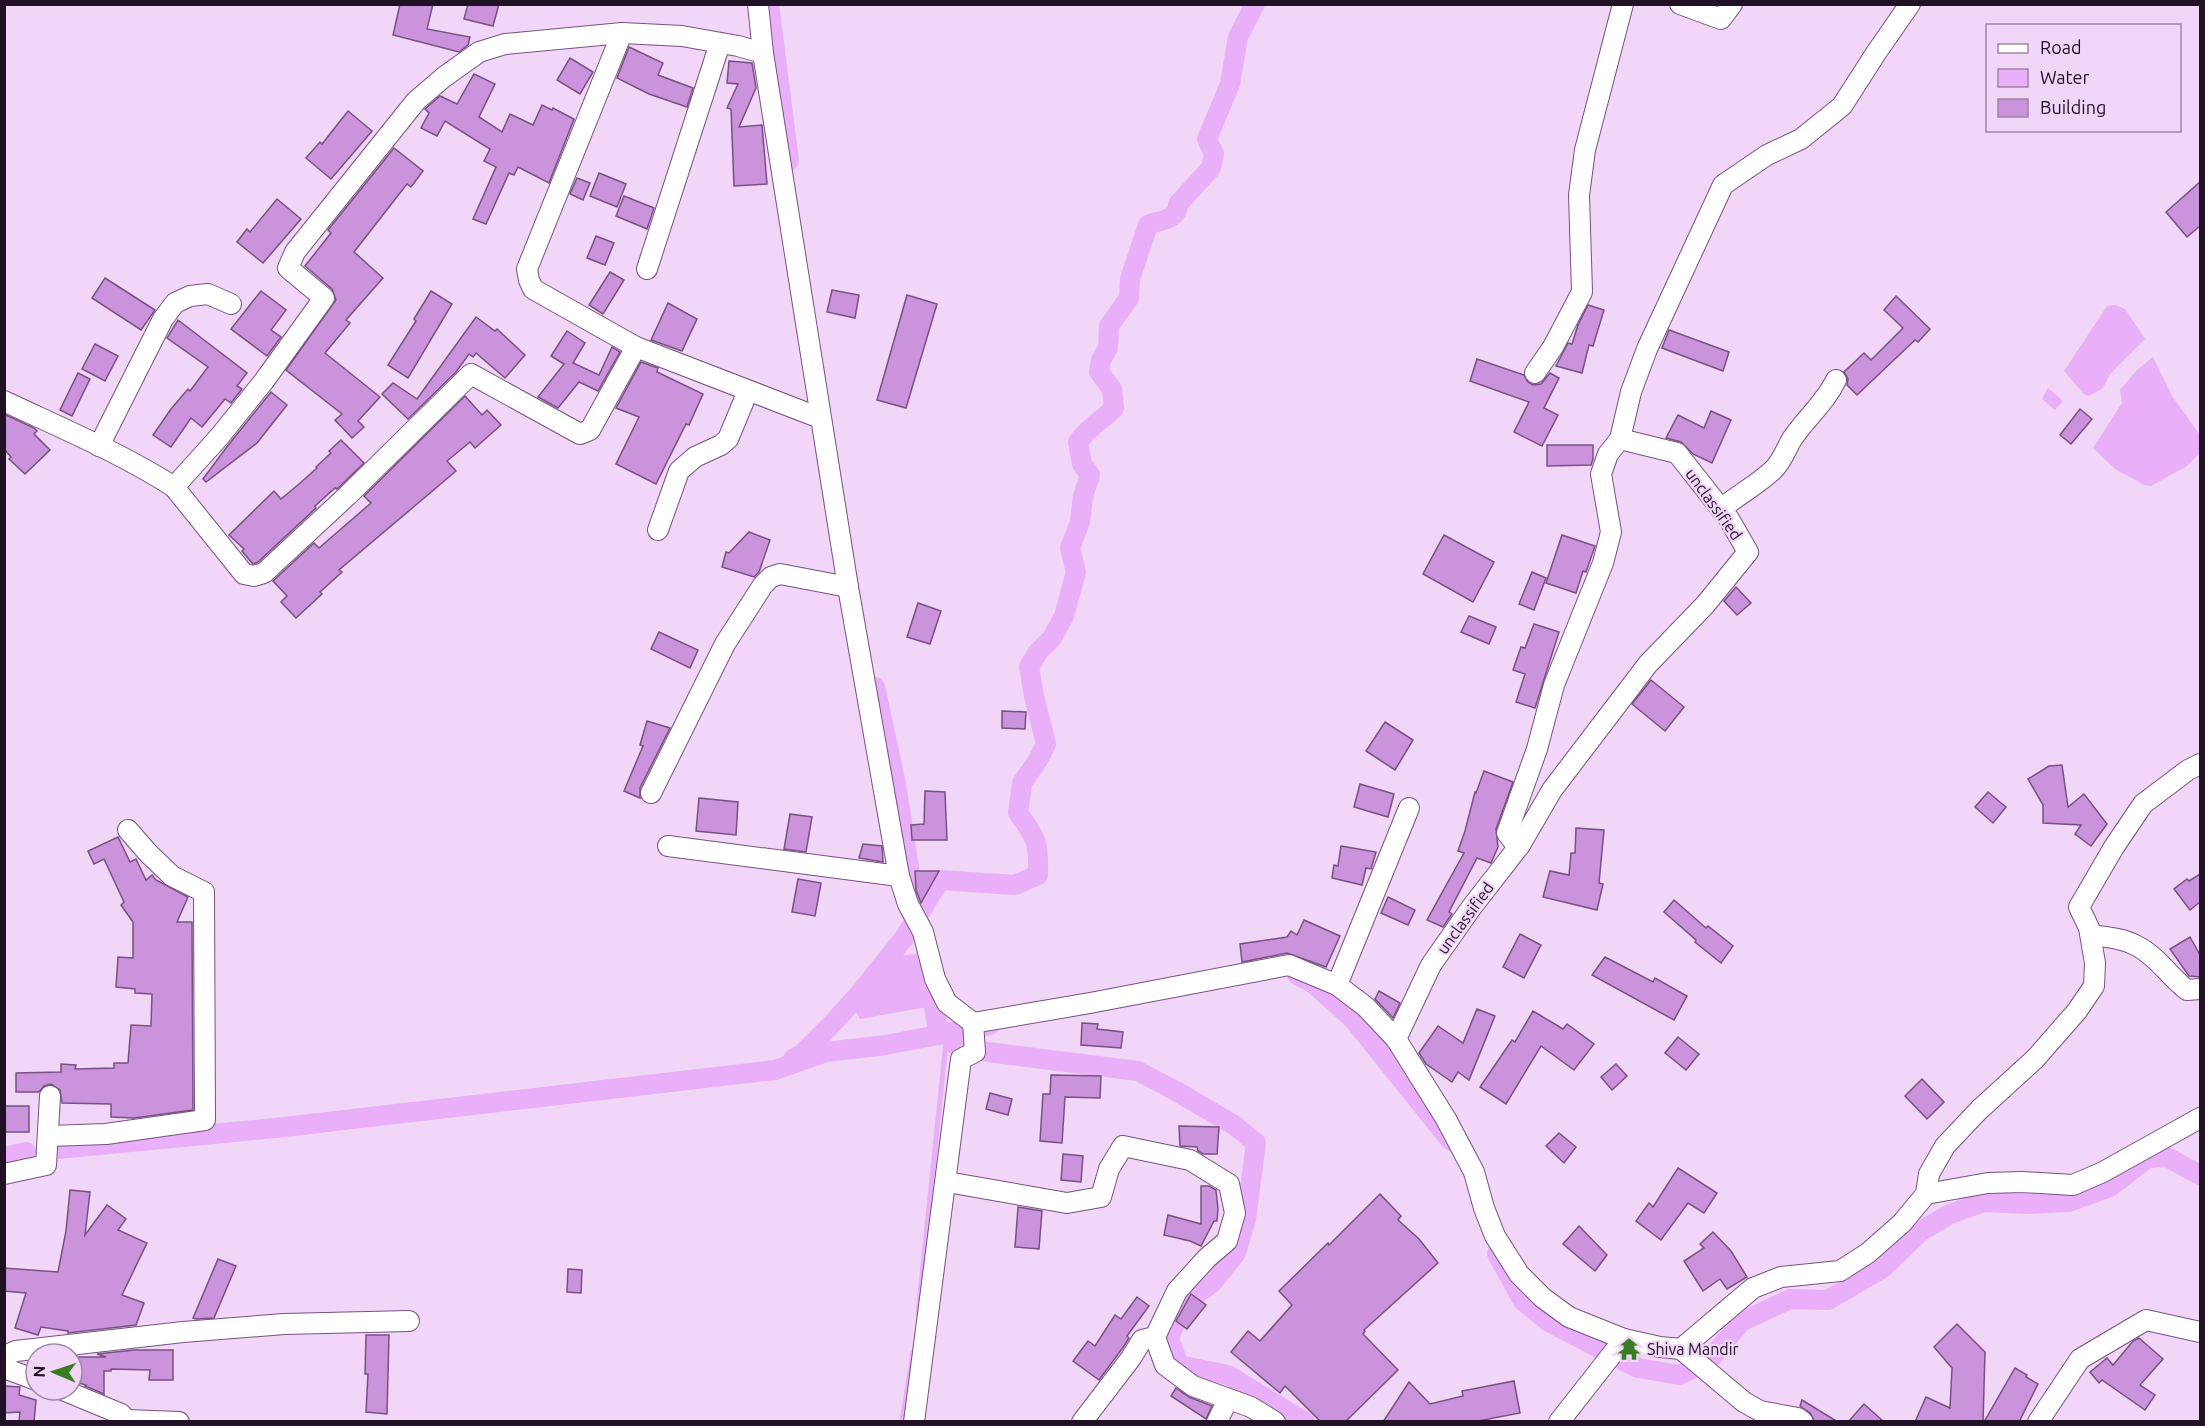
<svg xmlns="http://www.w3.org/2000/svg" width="2205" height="1426" font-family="Ubuntu,sans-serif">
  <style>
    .water { fill: #e9aff9 }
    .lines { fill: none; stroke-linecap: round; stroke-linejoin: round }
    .stream { stroke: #e9aff9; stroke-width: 5 }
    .canal { stroke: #e9aff9; stroke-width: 20 }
    .building { fill: #cb93db; stroke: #785183; stroke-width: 1.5 }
    .minor-casing { stroke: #785182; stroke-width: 22 }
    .minor { stroke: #fff; stroke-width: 20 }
    .labels { text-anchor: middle; stroke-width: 4.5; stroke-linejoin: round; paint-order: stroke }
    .street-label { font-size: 16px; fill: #211125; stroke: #f1d6f8 }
    .poi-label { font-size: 16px; fill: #211125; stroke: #f1d6f8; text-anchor: start }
  </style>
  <rect width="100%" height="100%" fill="#f1d6f8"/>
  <g class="water">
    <polygon points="2116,305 2125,309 2145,339 2110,374 2103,388 2089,396 2084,394 2064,371 2107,306"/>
    <polygon points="2153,357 2172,396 2200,435 2200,453 2187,466 2151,486 2144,485 2115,469 2093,448 2122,403 2120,390 2136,371"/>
    <polygon points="2048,388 2063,401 2055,410 2042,399"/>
    <polygon points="917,954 927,1007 860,1019 854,1008 895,956"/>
  </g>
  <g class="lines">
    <g class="stream">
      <polyline points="918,1314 947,1032"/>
      <polyline points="902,1422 913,1353"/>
    </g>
    <g class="canal">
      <polyline points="769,4 789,161"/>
      <polyline points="875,687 896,784 916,912"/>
      <polyline points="927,967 939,1035"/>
      <polyline points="1297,975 1314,984 1353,1019 1451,1141"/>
      <polyline points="947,1032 955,1045 988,1052 1138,1071 1176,1091 1234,1125 1256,1143 1246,1219 1236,1253 1212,1283 1182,1305 1169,1339 1179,1365 1228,1375 1305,1422"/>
      <path d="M793,1059l9,-5 30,-30 28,-31 44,-55 36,-58 75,5 23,-10c1,-31 -1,-37 -20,-62l4,-30 16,-23 8,-16 -12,-48 -5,-29 9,-15 14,-14 12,-22 12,-44 -6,-24 10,-26 3,-26 7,-21 -8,-11 -4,-22c12,-17 23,-20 36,-34l-2,-19 -13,-17 2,-12 7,-12 1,-22 20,-28 1,-19 18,-54c12,-5 30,-5 30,-21l33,-36 3,-14 -7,-15 23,-55 8,-47 17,-33"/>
      <polyline points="58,1149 275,1128 775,1070 826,1052 886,1045 990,1025"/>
      <polyline points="4,1157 26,1152"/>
      <polyline points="1497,1254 1523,1301 1549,1322 1638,1368 1679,1375 1709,1361 1741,1322 1790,1299 1828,1300 1883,1268 1921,1231 1950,1214 1984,1202 2029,1204 2068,1202 2110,1187 2146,1159 2165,1156 2200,1175"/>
    </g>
  </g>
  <g class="building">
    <polygon points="400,4 433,4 427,29 470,37 468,45 459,52 393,35"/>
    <polygon points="468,4 499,4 493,26 464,19"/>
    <polygon points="629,47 663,63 658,75 693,88 687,107 649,94 617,78"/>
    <polygon points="570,58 593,72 580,94 557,80"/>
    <polygon points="729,61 752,63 756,88 739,127 762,125 767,184 734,186 731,109 727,108 738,84 727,83"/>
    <polygon points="474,74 495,84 479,117 502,132 510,114 533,125 542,105 552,110 553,108 574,119 549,183 518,167 514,175 509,173 486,224 473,219 496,167 484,161 490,149 445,121 437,136 421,128 429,113 425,109 440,96 457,104"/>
    <polygon points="348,111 372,131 331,179 306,158 320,142 322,144"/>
    <polygon points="394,148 423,171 411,187 407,184 354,252 383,278 346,320 350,323 325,353 380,397 358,421 364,427 352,438 335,420 342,414 286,370 336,300 332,289 305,266 331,233 328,230"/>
    <polygon points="599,173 626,184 617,207 590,196"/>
    <polygon points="577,178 590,183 583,200 570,194"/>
    <polygon points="2200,182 2200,226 2187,237 2166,212"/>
    <polygon points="624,196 654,208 647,229 616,216"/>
    <polygon points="277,199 301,219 263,263 237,242 247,229 250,232"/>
    <polygon points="596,236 614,243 605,265 587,258"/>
    <polygon points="610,272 624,280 603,314 589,305"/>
    <polygon points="105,278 155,310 141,330 92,298"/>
    <polygon points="832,290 859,295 855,318 827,312"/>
    <polygon points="261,291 286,310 271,330 281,337 267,356 231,329"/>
    <polygon points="431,291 452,304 408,378 388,365 416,321 414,319"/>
    <polygon points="907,295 937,304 906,408 877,400"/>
    <polygon points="1896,296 1930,329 1918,342 1915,340 1857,395 1847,385 1848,379 1844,372 1864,353 1871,360 1903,328 1884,310"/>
    <polygon points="668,303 697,319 682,351 651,340"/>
    <polygon points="1588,305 1604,310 1593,346 1589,345 1582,373 1556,366 1568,343 1572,344 1578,325"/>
    <polygon points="476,317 495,331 497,329 525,355 505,378 476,353 473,357 469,354 456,372 408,419 382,394 393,383 417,399"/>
    <polygon points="178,320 247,373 237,386 242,389 231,403 225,399 202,427 191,418 171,447 153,435 171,409 188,389 190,391 208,367 167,338"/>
    <polygon points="1669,330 1729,352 1723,371 1662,348"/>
    <polygon points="567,331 585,343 573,363 599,375 612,347 620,352 598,391 579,382 558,408 538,397 564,364 551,356"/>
    <polygon points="95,344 118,356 105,381 82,369"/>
    <polygon points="1477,359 1524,375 1528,382 1533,385 1541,384 1550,373 1559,378 1544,408 1558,415 1542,446 1514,432 1529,402 1470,381"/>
    <polygon points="641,362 658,368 657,372 703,394 689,425 686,424 656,484 616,464 639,417 616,408"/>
    <polygon points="78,373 90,379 72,416 60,410"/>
    <polygon points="271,392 287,405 257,443 206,482 203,479 226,448"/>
    <polygon points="465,396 482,415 487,410 501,425 475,448 470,442 447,461 456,471 339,570 342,572 320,592 322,594 296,618 281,602 287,596 273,581 314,543 319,548 371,503 364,496"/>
    <polygon points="2080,409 2092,419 2071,444 2060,435"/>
    <polygon points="1711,411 1731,420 1712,463 1693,454 1681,442 1666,438 1678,415 1704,428"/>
    <polygon points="4,414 34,428 37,431 34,434 50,450 25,474 9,459 11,457 4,449"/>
    <polygon points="341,440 364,463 337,489 335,488 315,506 316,508 258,562 253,564 242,551 244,549 229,535 274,491 281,499 299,484 317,468 316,467 331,453 329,451"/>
    <polygon points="1547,445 1593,445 1593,459 1591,465 1547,466"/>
    <polygon points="749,532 770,540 759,572 754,577 722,567 726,552 729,553"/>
    <polygon points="1444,535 1494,562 1473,602 1423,574"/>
    <polygon points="1562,535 1595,546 1586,572 1583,571 1576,593 1546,583"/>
    <polygon points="1532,572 1546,578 1534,610 1519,604"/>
    <polygon points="1736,587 1751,603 1737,615 1724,601"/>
    <polygon points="918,603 941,611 930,644 907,637"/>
    <polygon points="1469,616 1496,627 1489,644 1461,632"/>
    <polygon points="1534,624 1559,632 1535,708 1516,702 1525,674 1513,670 1521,647 1525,648"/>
    <polygon points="659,632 698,650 690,668 651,649"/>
    <polygon points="1651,680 1684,707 1665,731 1632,704"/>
    <polygon points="1002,711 1026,712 1025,729 1002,728"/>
    <polygon points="647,721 670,728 640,788 640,798 624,791 643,746 640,745"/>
    <polygon points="1385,722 1413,740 1395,770 1366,751"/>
    <polygon points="2062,765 2068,807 2084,794 2107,824 2091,846 2075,834 2081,825 2043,823 2043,805 2028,779 2049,766"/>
    <polygon points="1484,771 1513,782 1496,829 1498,847 1491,863 1477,858 1449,912 1452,914 1443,927 1427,920 1464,853 1458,851 1465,831 1475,792 1476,793"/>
    <polygon points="1360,784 1394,794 1388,817 1354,807"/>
    <polygon points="925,791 945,792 947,840 912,840 911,825 924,824"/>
    <polygon points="1988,792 2006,807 1993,823 1975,807"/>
    <polygon points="699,798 738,802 736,835 696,831"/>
    <polygon points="790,814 812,817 806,852 784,849"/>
    <polygon points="1576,828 1604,830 1599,883 1603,884 1597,910 1543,897 1550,871 1569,875 1571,853 1575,853"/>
    <polygon points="118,837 130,862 136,859 146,880 152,875 156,880 188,897 177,922 192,922 193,1110 134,1118 111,1117 111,1104 62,1103 60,1090 51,1084 44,1086 39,1092 16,1092 16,1073 61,1072 61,1064 76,1065 75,1069 114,1068 114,1063 128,1063 131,1025 151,1026 152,994 135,993 135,989 116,987 118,957 133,958 133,922 121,905 124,902 104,859 94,864 88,851"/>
    <polygon points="863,844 882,846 883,862 859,858"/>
    <polygon points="1341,846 1376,852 1371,869 1366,868 1362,885 1332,878 1334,865 1338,866"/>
    <polygon points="915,871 939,871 921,903 916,890"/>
    <polygon points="2200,874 2200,902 2190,910 2174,889 2187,879 2189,881"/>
    <polygon points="798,879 821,883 815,916 792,912"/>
    <polygon points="1388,897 1415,910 1408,925 1381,913"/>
    <polygon points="1674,900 1706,928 1708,926 1733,946 1721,963 1695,942 1696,940 1664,912"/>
    <polygon points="1304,920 1340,936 1326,967 1287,953 1242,962 1240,944 1287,937 1291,931 1297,935"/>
    <polygon points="1520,934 1541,945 1524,978 1503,967"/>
    <polygon points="2190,937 2200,955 2200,977 2189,976 2170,949"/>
    <polygon points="1605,957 1653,982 1655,978 1687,996 1674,1020 1592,975"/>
    <polygon points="1379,991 1400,1003 1393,1018 1375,999"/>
    <polygon points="1477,1009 1495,1016 1469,1080 1458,1072 1452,1082 1426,1064 1419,1053 1438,1026 1463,1043"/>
    <polygon points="1533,1011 1563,1029 1567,1024 1594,1044 1574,1070 1541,1046 1506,1104 1480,1087 1512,1040 1515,1042"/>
    <polygon points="1082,1023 1098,1024 1097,1029 1123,1032 1121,1048 1081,1045"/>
    <polygon points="1678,1037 1699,1054 1686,1070 1665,1053"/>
    <polygon points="1616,1064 1627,1076 1612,1090 1601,1077"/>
    <polygon points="1051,1075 1101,1076 1100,1098 1065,1097 1062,1143 1040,1141 1043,1094 1050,1094"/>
    <polygon points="1922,1079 1944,1102 1927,1119 1905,1096"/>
    <polygon points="990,1093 1012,1099 1008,1115 986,1109"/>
    <rect x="4" y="1106" width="25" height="26"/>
    <polygon points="1179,1126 1219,1127 1217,1154 1203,1154 1198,1151 1197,1147 1180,1146"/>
    <polygon points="1559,1133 1576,1147 1564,1163 1546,1146"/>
    <polygon points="1063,1154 1083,1156 1081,1182 1061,1180"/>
    <polygon points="1678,1168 1717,1193 1704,1213 1688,1203 1661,1240 1636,1221 1649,1203 1653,1207"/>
    <polygon points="1201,1186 1209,1186 1216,1190 1218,1209 1217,1221 1214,1221 1201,1246 1190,1241 1164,1235 1168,1215 1201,1224"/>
    <polygon points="70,1190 90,1192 85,1235 107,1205 126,1219 118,1230 147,1243 122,1295 144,1303 136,1325 68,1333 68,1331 41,1327 38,1335 15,1328 26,1293 4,1291 4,1268 58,1272 66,1231"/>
    <polygon points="1380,1194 1401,1216 1398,1220 1419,1239 1438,1263 1364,1330 1365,1331 1363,1334 1398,1370 1345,1422 1321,1422 1285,1386 1280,1393 1231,1352 1248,1331 1260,1341 1292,1305 1279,1291 1328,1243 1329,1245"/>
    <polygon points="1018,1207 1042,1211 1039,1249 1015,1247"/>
    <polygon points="1579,1226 1607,1255 1595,1271 1563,1244"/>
    <polygon points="1713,1232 1731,1251 1747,1277 1727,1289 1720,1279 1703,1291 1684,1261 1704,1248 1700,1244"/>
    <polygon points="218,1259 236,1266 214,1318 196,1319 193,1318"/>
    <polygon points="568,1269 582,1270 581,1293 567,1292"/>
    <polygon points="1191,1294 1206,1305 1187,1329 1176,1321"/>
    <polygon points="1137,1297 1149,1306 1127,1336 1129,1338 1124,1346 1099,1380 1073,1361 1088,1341 1095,1346 1115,1315 1121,1319"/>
    <polygon points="1957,1324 1985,1352 1983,1422 1915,1422 1926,1397 1950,1408 1952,1368 1934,1347"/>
    <polygon points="366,1335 389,1335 387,1414 366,1412 368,1374 365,1374"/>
    <polygon points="2139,1338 2163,1359 2140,1385 2155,1395 2145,1410 2102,1380 2099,1383 2090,1372 2107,1358 2113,1365 2133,1341"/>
    <polygon points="134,1350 173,1350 173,1380 149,1380 150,1370 111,1369 111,1371 104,1371 104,1394 85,1386 86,1385 72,1381 72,1357 106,1357 97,1354"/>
    <polygon points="2015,1368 2027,1375 2026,1377 2038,1384 2019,1422 1984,1422"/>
    <polygon points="1514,1381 1520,1413 1473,1422 1383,1422 1409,1382 1430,1404 1463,1396 1462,1391"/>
    <polygon points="4,1386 20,1387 19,1395 36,1400 34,1422 19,1422 20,1412 4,1413"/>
    <polygon points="1176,1388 1189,1397 1212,1406 1206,1419 1171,1396"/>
    <polygon points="1802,1400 1838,1422 1815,1422 1810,1413 1800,1406"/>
    <polygon points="1864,1404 1884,1422 1848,1422"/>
  </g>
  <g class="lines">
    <g class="minor-casing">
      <g id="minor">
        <polyline points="758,4 763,53 848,587 899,876 908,904 923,932 935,979 947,1003 973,1023 1090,1003 1289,965 1337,985 1366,1007 1396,1039 1446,1119 1474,1172 1484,1208 1495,1236 1519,1274 1543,1298 1569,1317 1624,1339"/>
        <polyline points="1680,4 1721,19 1732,4"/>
        <polyline points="647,269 720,43"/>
        <polyline points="636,347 820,418"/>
        <polyline points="1535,373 1553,347 1582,292 1579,195 1585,150 1623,4"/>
        <path d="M4,401c57,27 117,52 170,86l46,-51 44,-55 60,-83 -36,-30 7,-16 121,-151 28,-24 35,-25 26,-8 117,-11 60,3 56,10 25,7"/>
        <polyline points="99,446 163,319 175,303 190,296 208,294 231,304"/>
        <polyline points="174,487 244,574 254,576 264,573 348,495 471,374 580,434 590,430 636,347 533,289 529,280 527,269 622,33"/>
        <path d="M1721,509c17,-14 36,-24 52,-39 9,-8 13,-21 19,-31 14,-21 33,-36 44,-59"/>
        <polyline points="658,530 679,471 695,457 721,445 728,439 748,391"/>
        <polyline points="651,793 725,644 763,585 771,577 780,574 848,587"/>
        <polyline points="1520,845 1514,842 1507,833 1537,749 1554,685 1603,563 1611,532 1601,474 1608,454 1620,439"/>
        <polyline points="668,846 899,876"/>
        <path d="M2091,935c15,2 32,3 46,11 20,10 33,31 50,44l13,-1"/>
        <polyline points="1337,985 1409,808"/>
        <polyline points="1396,1039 1431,965 1471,908 1520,845 1552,790 1648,664 1705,605 1748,552 1729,519 1677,453 1620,439 1631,392 1647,349 1723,185 1767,155 1801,139 1842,106 1876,53 1910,4"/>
        <polyline points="49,1136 106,1134 205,1120 204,892 172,876 148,853 128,830"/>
        <polyline points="4,1174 46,1165 50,1096"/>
        <polyline points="947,1182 1067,1203 1101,1197 1109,1169 1123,1146 1190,1160 1229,1184 1235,1213 1227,1241 1207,1258 1177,1291 1155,1337 1165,1365 1193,1386 1251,1407 1275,1422"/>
        <polyline points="1926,1194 1988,1183 2022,1182 2073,1185 2103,1172 2200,1118"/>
        <polyline points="1681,1349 1744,1402 1760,1411 1798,1418 1803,1422"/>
        <polyline points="4,1356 16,1351 183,1332 284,1324 409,1321"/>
        <polyline points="4,1368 36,1380"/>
        <polyline points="63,1390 121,1414 128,1422"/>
        <polyline points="127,1420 179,1422"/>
        <polyline points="914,1422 961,1059 975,1052 973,1023"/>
        <polyline points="1082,1422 1131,1358 1142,1340 1155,1337"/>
        <polyline points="1217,1422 1228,1399"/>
        <polyline points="1559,1422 1624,1339 1660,1347 1681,1349 1753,1288 1781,1277 1840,1271 1868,1253 1902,1223 1926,1194 1929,1174 1945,1146 1979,1110 2035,1059 2077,1011 2094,986 2095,963 2089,928 2079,907 2114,847 2143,804 2188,770 2200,764"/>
        <polyline points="2038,1422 2080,1359 2146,1320 2200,1332"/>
      </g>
    </g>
    <use href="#minor" class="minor"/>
  </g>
  <defs>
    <g id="temple-bare" transform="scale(1.8)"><path d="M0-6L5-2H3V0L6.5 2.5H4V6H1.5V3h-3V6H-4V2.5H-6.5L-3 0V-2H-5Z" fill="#387d1f" stroke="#f1d6f8" stroke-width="2.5" paint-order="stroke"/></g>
  </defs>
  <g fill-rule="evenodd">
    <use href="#temple-bare" x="1629" y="1349"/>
  </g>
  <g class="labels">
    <g class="street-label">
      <text transform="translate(1714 504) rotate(54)" y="6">unclassified</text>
      <text transform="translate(1465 918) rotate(-54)" y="6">unclassified</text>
    </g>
    <g class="poi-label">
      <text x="1647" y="1355">Shiva Mandir</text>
    </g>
  </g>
  <rect width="2205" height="1426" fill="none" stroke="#211125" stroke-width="12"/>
  <rect x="1986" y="24" width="195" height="108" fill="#f1d6f8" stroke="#9e87a4" stroke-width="1.5"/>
  <rect x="1998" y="44" width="30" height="9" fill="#ffffff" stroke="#9e87a4" stroke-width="1.5"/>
  <text x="2040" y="54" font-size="18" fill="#211125">Road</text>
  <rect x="1998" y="69" width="30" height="18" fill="#e9aff9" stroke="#9e87a4" stroke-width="1.5"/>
  <text x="2040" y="84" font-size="18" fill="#211125">Water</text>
  <rect x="1998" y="99" width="30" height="18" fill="#cb93db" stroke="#9e87a4" stroke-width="1.5"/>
  <text x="2040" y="114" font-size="18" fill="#211125">Building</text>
  <g transform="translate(54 1372) rotate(272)"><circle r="28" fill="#f1d6f8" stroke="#9e87a4" stroke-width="1.5"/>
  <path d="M0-4.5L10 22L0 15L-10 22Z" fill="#387d1f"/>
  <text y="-9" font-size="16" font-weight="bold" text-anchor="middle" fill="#211125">N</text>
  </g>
</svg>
